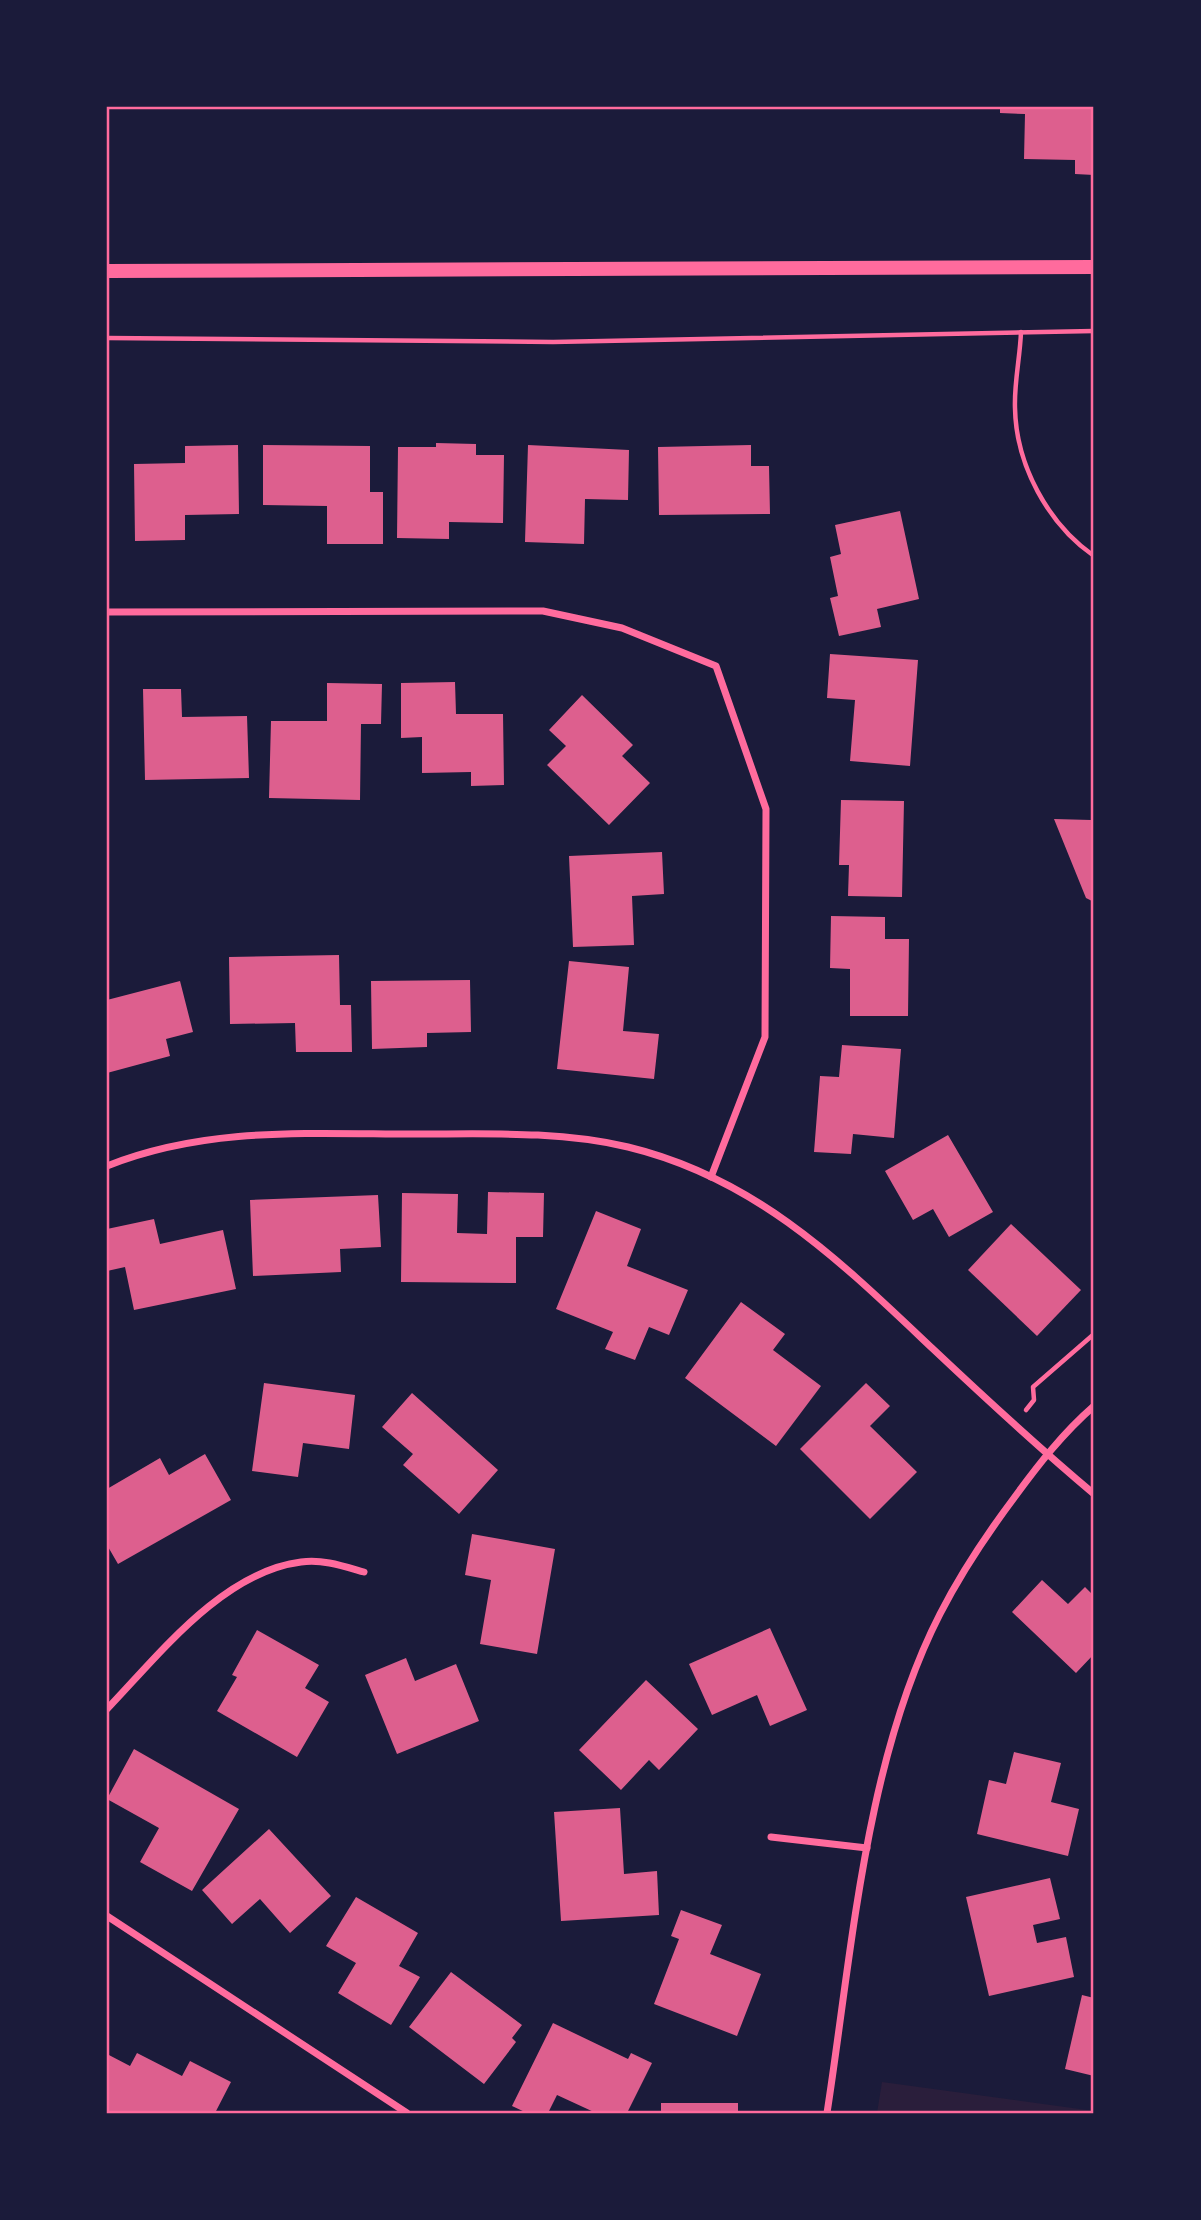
<svg xmlns="http://www.w3.org/2000/svg" width="1201" height="2220" font-family="'Public Sans',sans-serif">
  <style>
    .green { fill: #2a1e3b }
    .building { fill: #dd5f8e }
    .lines { fill: none; stroke-linecap: round; stroke-linejoin: round }
    .path { stroke: #ff6b9d; stroke-width: 4.5 }
    .minor { stroke: #ff6b9d; stroke-width: 7 }
    .secondary { stroke: #ff6b9d; stroke-width: 14 }
    .neatline { fill: none; stroke: #ff6b9d; stroke-width: 2.5 }
  </style>
  <rect width="100%" height="100%" fill="#1b1b3a"/>
  <polygon class="green" points="882,2082 1094,2111 1094,2113 877,2113"/>
  <g class="building">
    <polygon points="1000,107 1094,107 1094,175 1075,174 1075,160 1024,159 1025,114 1000,113"/>
    <polygon points="436,443 476,444 476,455 504,455 503,523 449,522 449,539 397,538 398,447 436,447"/>
    <polygon points="238,445 239,514 185,515 185,540 135,541 134,464 185,463 185,446"/>
    <polygon points="263,445 370,446 370,492 383,492 383,544 327,544 327,506 263,505"/>
    <polygon points="528,445 629,450 628,500 585,499 584,544 525,542"/>
    <polygon points="751,445 751,466 769,466 770,514 659,515 658,447"/>
    <polygon points="900,511 919,599 877,609 881,627 839,636 830,598 838,596 830,557 841,554 835,525"/>
    <polygon points="830,654 918,660 910,766 850,761 855,700 827,698"/>
    <polygon points="455,682 456,714 503,714 504,785 471,786 471,772 422,773 422,737 401,738 401,683"/>
    <polygon points="327,683 382,684 381,724 361,724 360,800 269,798 271,721 327,721"/>
    <polygon points="143,689 181,689 182,717 247,716 249,778 145,780"/>
    <polygon points="582,695 633,745 622,756 650,783 609,825 547,765 566,746 549,730"/>
    <polygon points="841,800 904,801 902,897 848,896 849,865 839,865"/>
    <polygon points="1094,813 1094,902 1086,898 1054,819 1091,820"/>
    <polygon points="662,852 664,894 632,896 634,945 573,947 569,856"/>
    <polygon points="831,916 885,917 885,939 909,939 908,1016 850,1016 850,969 830,968"/>
    <polygon points="339,955 340,1005 351,1005 352,1052 296,1052 295,1023 230,1024 229,957"/>
    <polygon points="569,961 629,967 623,1031 659,1034 654,1079 557,1069"/>
    <polygon points="470,980 471,1032 427,1033 427,1047 372,1049 371,981"/>
    <polygon points="180,981 193,1032 166,1039 170,1056 107,1073 107,1000"/>
    <polygon points="842,1045 901,1049 894,1138 853,1134 851,1154 814,1152 820,1076 839,1077"/>
    <polygon points="948,1135 993,1212 949,1237 933,1209 913,1220 885,1171"/>
    <polygon points="488,1192 544,1193 543,1237 516,1237 516,1283 401,1282 402,1193 458,1194 457,1233 487,1234"/>
    <polygon points="378,1195 381,1247 340,1249 341,1272 253,1276 250,1200"/>
    <polygon points="596,1211 641,1229 627,1266 688,1290 669,1335 649,1327 635,1360 605,1349 613,1332 556,1309"/>
    <polygon points="154,1219 160,1244 223,1230 236,1289 134,1310 125,1267 107,1271 107,1229"/>
    <polygon points="1011,1224 1081,1290 1037,1336 968,1270"/>
    <polygon points="741,1302 785,1334 773,1350 821,1386 776,1446 685,1378"/>
    <polygon points="264,1383 355,1395 349,1449 303,1443 298,1477 252,1471"/>
    <polygon points="866,1383 890,1406 870,1426 917,1472 870,1519 800,1449"/>
    <polygon points="412,1393 498,1470 459,1514 403,1465 413,1454 382,1427"/>
    <polygon points="205,1454 231,1500 118,1564 107,1545 107,1489 160,1458 169,1475"/>
    <polygon points="472,1534 555,1549 537,1654 480,1644 491,1580 465,1575"/>
    <polygon points="1042,1580 1068,1604 1085,1587 1094,1596 1094,1654 1076,1673 1012,1612"/>
    <polygon points="770,1628 807,1710 770,1726 757,1695 712,1715 689,1664"/>
    <polygon points="257,1630 319,1665 305,1688 329,1702 297,1757 217,1711 237,1677 232,1675"/>
    <polygon points="406,1658 415,1681 456,1664 479,1721 397,1754 365,1675"/>
    <polygon points="646,1680 698,1729 659,1770 649,1760 621,1790 579,1750"/>
    <polygon points="134,1749 239,1809 192,1891 140,1862 159,1828 107,1799"/>
    <polygon points="1014,1752 1061,1763 1051,1802 1079,1809 1068,1856 977,1834 989,1780 1006,1784"/>
    <polygon points="620,1808 624,1874 657,1871 659,1915 561,1921 554,1812"/>
    <polygon points="269,1829 331,1896 290,1933 260,1899 232,1924 202,1890"/>
    <polygon points="1050,1878 1060,1919 1033,1925 1037,1943 1066,1937 1074,1977 989,1996 966,1897"/>
    <polygon points="356,1897 418,1933 399,1966 420,1977 391,2025 338,1993 356,1963 326,1946"/>
    <polygon points="681,1910 722,1925 710,1954 761,1974 737,2036 654,2004 679,1939 671,1936"/>
    <polygon points="451,1972 522,2025 512,2038 516,2042 484,2084 409,2027"/>
    <polygon points="1082,1995 1094,1998 1094,2076 1065,2069"/>
    <polygon points="553,2023 628,2059 631,2053 652,2063 627,2113 596,2113 557,2095 548,2113 527,2113 512,2106"/>
    <polygon points="137,2053 182,2076 190,2061 231,2082 215,2113 107,2113 107,2054 130,2066"/>
    <rect x="661" y="2103" width="77" height="10"/>
  </g>
  <g class="lines">
    <g class="path">
      <path d="M1021,332c-1,26 -7,51 -6,76 1,57 33,116 79,148"/>
      <polyline points="107,338 553,342 1094,331"/>
      <polyline points="1026,1410 1034,1400 1033,1387 1094,1334"/>
    </g>
    <g class="minor">
      <polyline points="107,612 543,611 622,628 716,666 766,809 765,1037 711,1177"/>
      <path d="M107,1166c93,-37 188,-33 287,-32 77,1 158,-5 234,13 128,31 212,114 304,201 53,50 106,99 162,146"/>
      <path d="M107,1709c51,-53 115,-137 194,-147 22,-3 42,4 63,10"/>
      <polyline points="771,1837 867,1848"/>
      <polyline points="107,1916 407,2113"/>
      <path d="M827,2113c25,-161 38,-353 113,-499 21,-41 47,-80 74,-116 24,-33 49,-65 80,-92"/>
    </g>
    <polyline class="secondary" points="107,271 1094,267"/>
  </g>
  <rect width="1201" height="2220" fill="none" stroke="#1b1b3a" stroke-width="217"/>
  <rect x="108" y="108" width="984" height="2004" class="neatline"/>
</svg>
